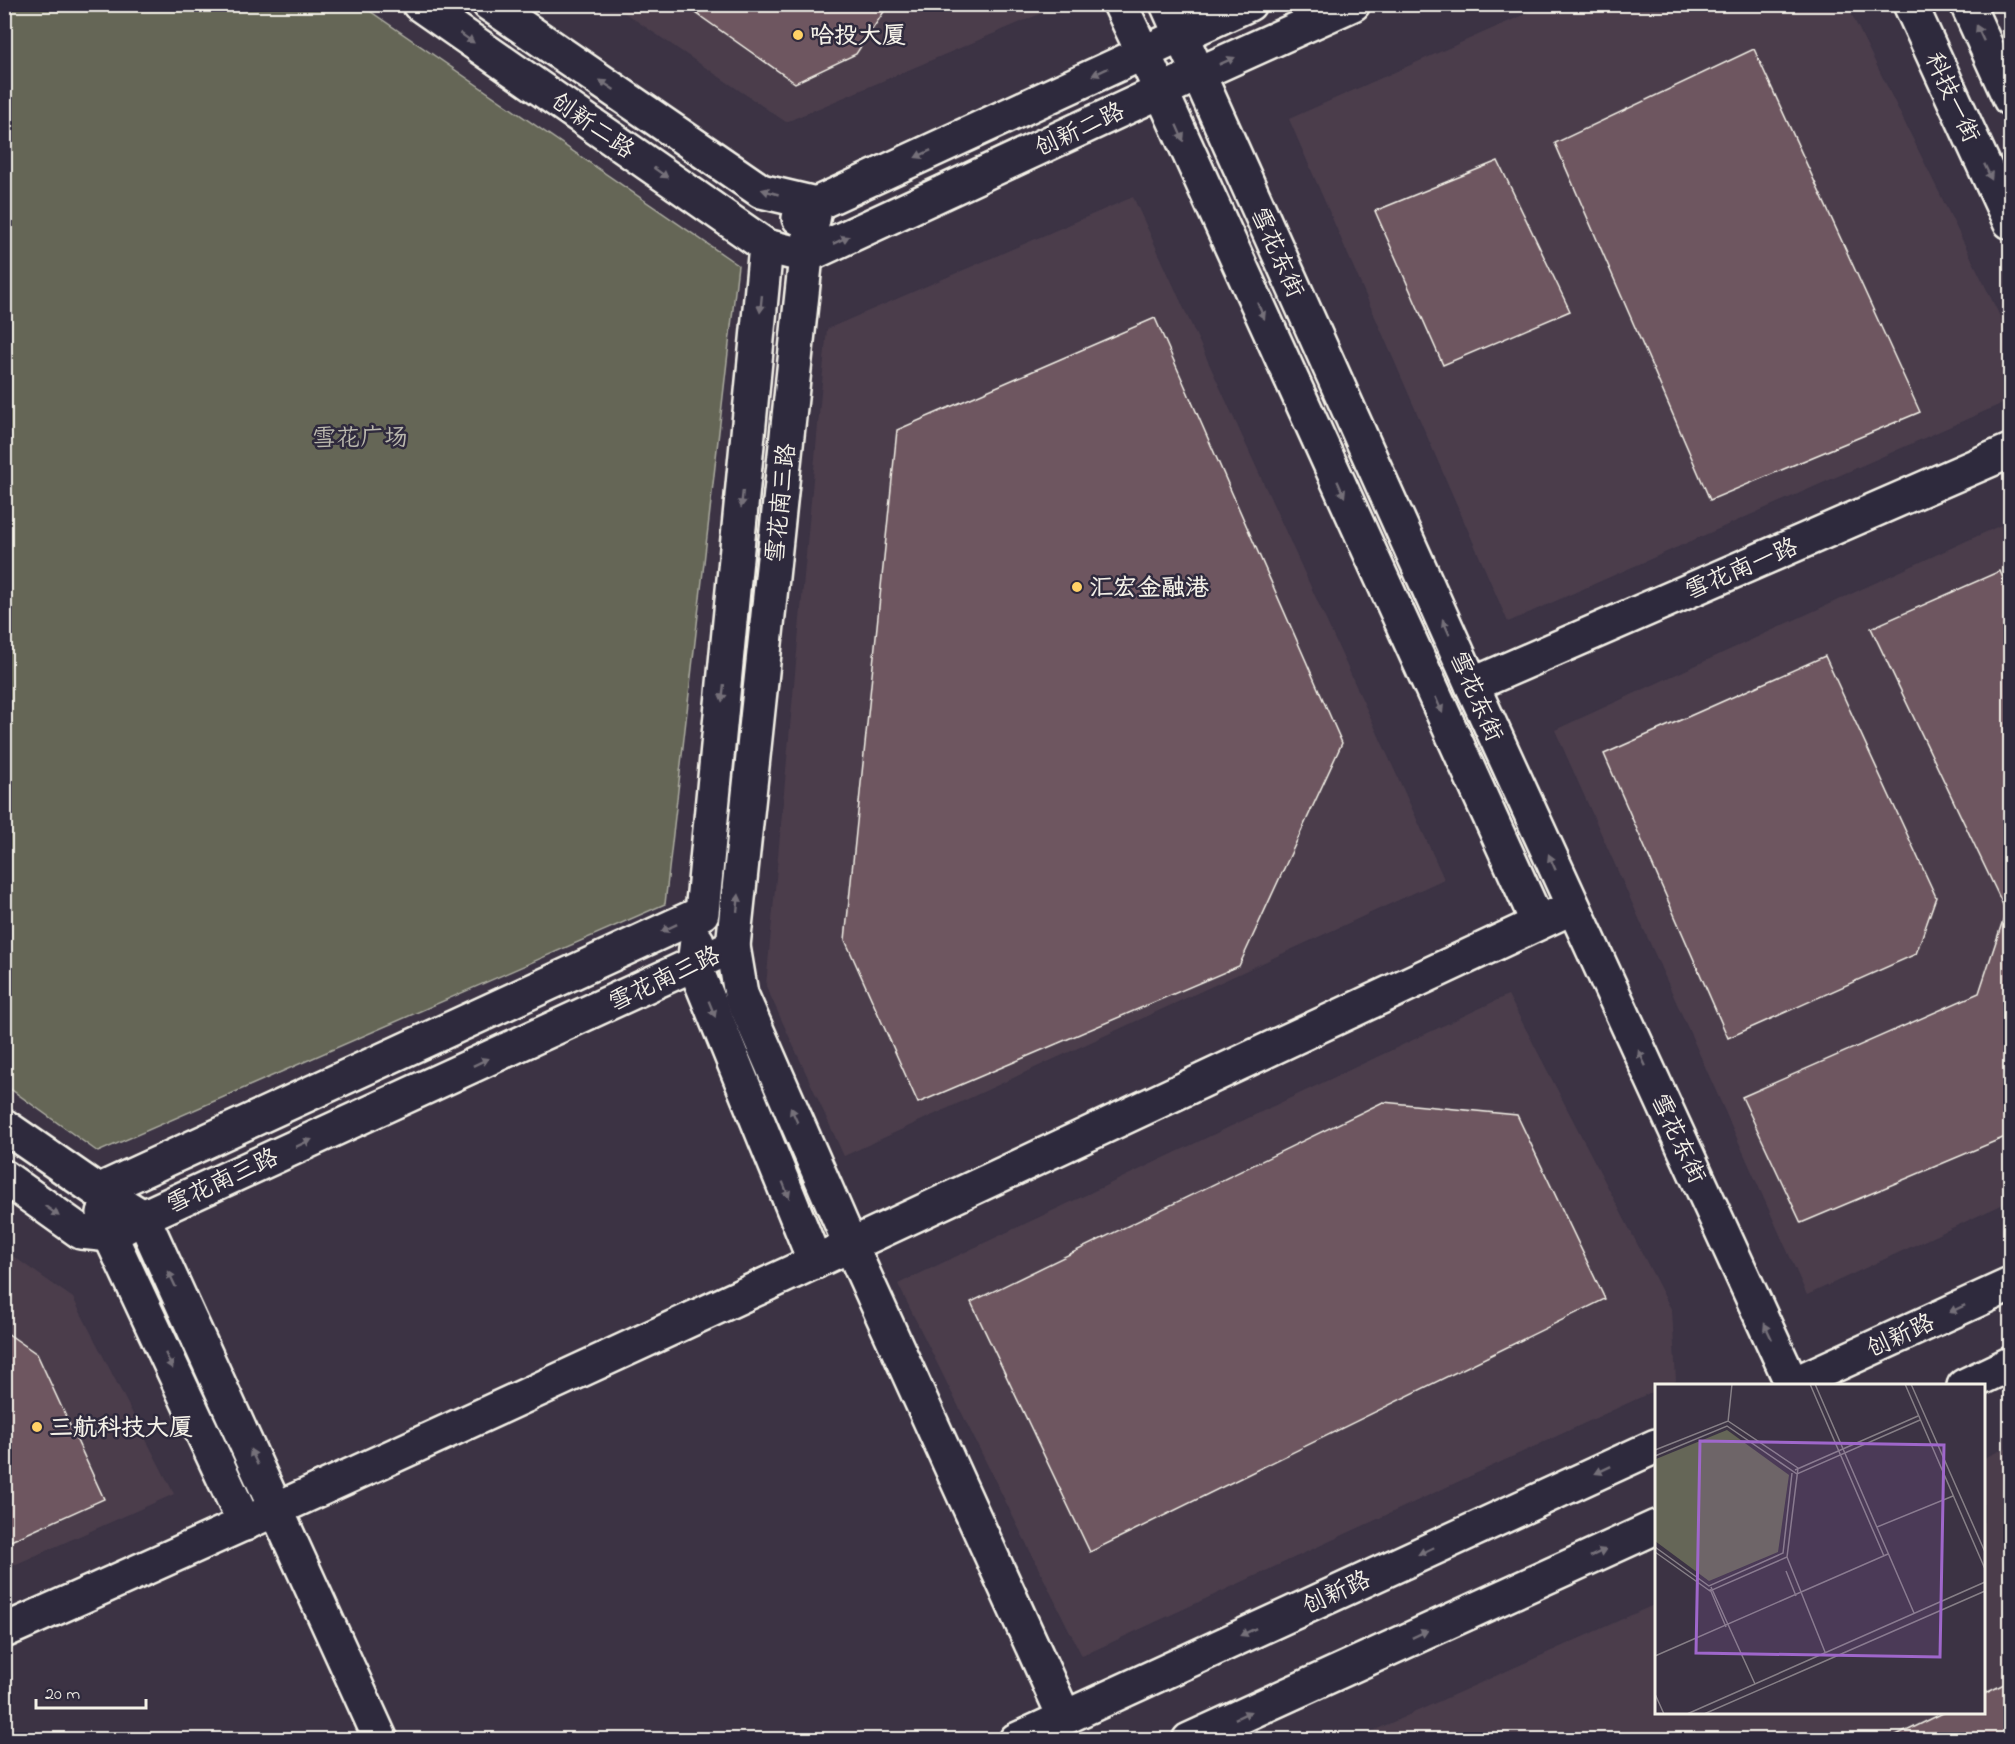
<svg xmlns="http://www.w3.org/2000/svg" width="2015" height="1744" font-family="'Indie Flower','LXGW WenKai TC',sans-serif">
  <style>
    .built { fill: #4b3e4c }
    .green { fill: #656657; stroke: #acaca0; stroke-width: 1.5 }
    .building { fill: #6e5760; stroke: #f4f1e8; stroke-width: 1.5 }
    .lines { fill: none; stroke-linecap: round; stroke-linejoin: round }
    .secondary-casing { stroke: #f4f1e8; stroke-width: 38 }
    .secondary { stroke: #2f2a3d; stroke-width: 33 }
    .oneway { fill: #747079 }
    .poi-dot { fill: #ffd166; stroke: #2f2a3d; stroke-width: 2 }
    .labels { text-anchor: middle; stroke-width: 5; stroke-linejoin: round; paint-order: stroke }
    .poi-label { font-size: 24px; font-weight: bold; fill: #f4f1e8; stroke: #2f2a3d; text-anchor: start }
    .street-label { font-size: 24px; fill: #f4f1e8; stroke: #2f2a3d }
    .park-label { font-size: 24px; fill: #bbb9ae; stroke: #2f2a3d }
    .inset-road { fill: none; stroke: #867f86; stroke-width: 1.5 }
    .view { fill: #9f67cb; fill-opacity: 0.15; stroke: #9f67cb; stroke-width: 3 }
    .inset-edge { fill: none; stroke: #f4f1e8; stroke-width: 3 }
  </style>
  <rect width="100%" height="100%" fill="#3c3344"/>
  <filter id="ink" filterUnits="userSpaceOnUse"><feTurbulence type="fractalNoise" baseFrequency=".0167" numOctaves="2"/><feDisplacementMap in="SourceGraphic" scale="12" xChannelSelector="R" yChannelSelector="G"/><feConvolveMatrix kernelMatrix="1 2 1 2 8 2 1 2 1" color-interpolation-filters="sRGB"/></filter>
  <g filter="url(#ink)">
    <g class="built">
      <polygon points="1038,4 1042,13 786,122 613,5"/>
      <polygon points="1546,5 1847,5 2010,337 2010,400 1508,622 1289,119"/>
      <polygon points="1133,197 1444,879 844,1156 766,986 827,329"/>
      <polygon points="2010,521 2010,1201 1807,1295 1555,730"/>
      <polygon points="1508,995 1672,1311 1676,1381 1667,1385 1656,1386 1656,1390 1082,1656 898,1284"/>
      <polygon points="4,1250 73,1298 174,1494 5,1569"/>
      <polygon points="2010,1446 2010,1739 1353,1740 1656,1604 1656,1712 1984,1712 1984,1458"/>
    </g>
    <polygon class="green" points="5,4 361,5 738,265 665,904 98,1152 5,1085"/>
    <g class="building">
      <polygon points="683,4 889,4 856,54 795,83"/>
      <polygon points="1754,49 1920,412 1710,500 1555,143"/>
      <polygon points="1498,161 1570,311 1443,365 1375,211"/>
      <polygon points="1155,318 1342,743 1239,966 918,1103 845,940 897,430"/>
      <polygon points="2000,571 2010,595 2010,1135 1801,1223 1742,1097 1979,993 2006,911 1871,628"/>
      <polygon points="1825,656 1936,897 1916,954 1728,1038 1604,754"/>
      <polygon points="1383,1102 1517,1115 1605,1299 1090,1552 971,1302"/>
      <polygon points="4,1331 37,1354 104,1499 4,1544"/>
      <polygon points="2010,1681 2010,1740 1888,1740 1945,1712 1984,1712 1984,1694"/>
    </g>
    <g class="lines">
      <g class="secondary-casing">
        <g id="secondary">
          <polyline points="419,4 766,246 806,256 1198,74 1353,4"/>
          <polyline points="1120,4 1161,91 1538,923"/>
          <polyline points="1167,4 1472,685 1792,1384"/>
          <polyline points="1910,4 2010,222"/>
          <polyline points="1967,4 2010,99"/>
          <polyline points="799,218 816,204 1249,4"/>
          <polyline points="1472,685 2010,451"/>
          <polyline points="697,941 694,964 815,1262"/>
          <polyline points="733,946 741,994 851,1246 1064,1716"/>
          <polyline points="4,1126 98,1191 702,913 766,246"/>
          <polyline points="4,1177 81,1232 110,1235 143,1217 733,946 806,256 816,204 761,191 489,4"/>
          <polyline points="125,1206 143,1217 381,1740"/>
          <polyline points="104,1213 110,1235 245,1524"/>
          <polyline points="1789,1386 2010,1285"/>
          <polyline points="1964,1386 2010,1364"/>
          <path d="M4,1631c527,-233 1047,-480 1569,-724"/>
          <polyline points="1016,1740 1656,1446"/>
          <polyline points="1189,1740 1656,1527"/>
        </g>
      </g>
      <use href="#secondary" class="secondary"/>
    </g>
    <defs><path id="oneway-solid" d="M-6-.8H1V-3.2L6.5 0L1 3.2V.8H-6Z" transform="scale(1.5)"/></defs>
    <g class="oneway">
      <use href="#oneway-solid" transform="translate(1980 33) rotate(-115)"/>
      <use href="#oneway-solid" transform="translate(467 38) rotate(35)"/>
      <use href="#oneway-solid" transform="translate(1227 61) rotate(-24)"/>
      <use href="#oneway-solid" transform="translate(1100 72) rotate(155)"/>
      <use href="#oneway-solid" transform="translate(607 85) rotate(-146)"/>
      <use href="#oneway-solid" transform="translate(1180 133) rotate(66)"/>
      <use href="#oneway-solid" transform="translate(923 154) rotate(155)"/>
      <use href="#oneway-solid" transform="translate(1988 172) rotate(65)"/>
      <use href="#oneway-solid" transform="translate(661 173) rotate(35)"/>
      <use href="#oneway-solid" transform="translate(770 192) rotate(-164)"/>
      <use href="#oneway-solid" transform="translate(841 240) rotate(-25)"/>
      <use href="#oneway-solid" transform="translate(761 304) rotate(96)"/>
      <use href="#oneway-solid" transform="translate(1261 311) rotate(66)"/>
      <use href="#oneway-solid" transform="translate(1341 489) rotate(66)"/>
      <use href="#oneway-solid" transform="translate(742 499) rotate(96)"/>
      <use href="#oneway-solid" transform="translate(1446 627) rotate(-114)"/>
      <use href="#oneway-solid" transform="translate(723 693) rotate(96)"/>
      <use href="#oneway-solid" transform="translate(1439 705) rotate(66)"/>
      <use href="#oneway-solid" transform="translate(1552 862) rotate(-114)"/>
      <use href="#oneway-solid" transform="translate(738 903) rotate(-84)"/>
      <use href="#oneway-solid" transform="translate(669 928) rotate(155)"/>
      <use href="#oneway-solid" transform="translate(712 1009) rotate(68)"/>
      <use href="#oneway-solid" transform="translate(1642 1058) rotate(-115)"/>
      <use href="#oneway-solid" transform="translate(481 1062) rotate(-25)"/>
      <use href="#oneway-solid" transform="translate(794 1115) rotate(-114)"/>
      <use href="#oneway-solid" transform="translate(304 1143) rotate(-25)"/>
      <use href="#oneway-solid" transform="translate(786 1190) rotate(68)"/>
      <use href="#oneway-solid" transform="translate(52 1211) rotate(36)"/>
      <use href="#oneway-solid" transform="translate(172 1279) rotate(-115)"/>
      <use href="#oneway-solid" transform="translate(1957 1309) rotate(155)"/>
      <use href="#oneway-solid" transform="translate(1768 1331) rotate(-115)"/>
      <use href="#oneway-solid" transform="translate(169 1361) rotate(65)"/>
      <use href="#oneway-solid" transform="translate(254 1457) rotate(-115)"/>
      <use href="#oneway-solid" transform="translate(1603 1470) rotate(155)"/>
      <use href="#oneway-solid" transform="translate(1426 1551) rotate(155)"/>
      <use href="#oneway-solid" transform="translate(1598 1553) rotate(-25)"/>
      <use href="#oneway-solid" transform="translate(1248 1632) rotate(155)"/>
      <use href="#oneway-solid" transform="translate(1420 1634) rotate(-25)"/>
      <use href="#oneway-solid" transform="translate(1243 1715) rotate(-25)"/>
    </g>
  </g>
  <g class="poi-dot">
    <circle cx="798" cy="35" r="6"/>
    <circle cx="1077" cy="587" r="6"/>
    <circle cx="37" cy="1427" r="6"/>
  </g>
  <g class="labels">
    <g class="poi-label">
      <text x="810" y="43">哈投大厦</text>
      <text x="1089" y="595">汇宏金融港</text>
      <text x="49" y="1435">三航科技大厦</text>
    </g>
    <g class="street-label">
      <text transform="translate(1953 97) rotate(65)" y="8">科技一街</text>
      <text transform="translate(593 125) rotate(35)" y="8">创新二路</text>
      <text transform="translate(1079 129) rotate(-25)" y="8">创新二路</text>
      <text transform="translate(1278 252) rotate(66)" y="8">雪花东街</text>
      <text transform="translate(780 503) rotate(-84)" y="8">雪花南三路</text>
      <text transform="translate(1741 568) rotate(-23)" y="8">雪花南一路</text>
      <text transform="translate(1477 696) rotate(66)" y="8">雪花东街</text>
      <text transform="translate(664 978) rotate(-25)" y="8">雪花南三路</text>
      <text transform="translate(1679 1138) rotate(65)" y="8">雪花东街</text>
      <text transform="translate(222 1180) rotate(-25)" y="8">雪花南三路</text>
      <text transform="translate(1900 1335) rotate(-25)" y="8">创新路</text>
      <text transform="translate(1336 1592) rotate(-25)" y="8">创新路</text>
    </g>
    <g class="park-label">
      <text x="360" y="445">雪花广场</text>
    </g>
  </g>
  <g transform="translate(1655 1384)">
    <rect width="330" height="330" fill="#3c3344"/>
    <path d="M72,46l62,45 -11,77 -69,29 -54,-40 1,-82z" fill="#656657"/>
    <path class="inset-road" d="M155,0l74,172M160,0l99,229M250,0l80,185M256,0l74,168M73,38l4,-38M0,66l73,-29 70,47 -11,89 -77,34 -55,-39M0,72l72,-30 70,48 123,-54M140,86l123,-54M222,143l76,-31M0,163l54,39 74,-33 9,-80M132,173l38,95M131,187l10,25M56,203l44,97M55,205l16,38M0,272l233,-102M0,310l9,20M32,330l298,-132M49,330l281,-123"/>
    <path class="view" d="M45,57l244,4 -4,212 -244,-4z"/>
    <rect width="330" height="330" class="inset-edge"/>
  </g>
  <rect width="2015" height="1744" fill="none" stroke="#2f2a3d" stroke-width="24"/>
  <rect x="12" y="12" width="1991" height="1720" fill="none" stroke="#f4f1e8" stroke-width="2" filter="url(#ink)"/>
  <path d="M36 1699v9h110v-9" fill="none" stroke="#f4f1e8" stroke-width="3"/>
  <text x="45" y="1699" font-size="18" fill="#f4f1e8" stroke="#2f2a3d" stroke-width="4.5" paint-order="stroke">20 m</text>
</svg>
